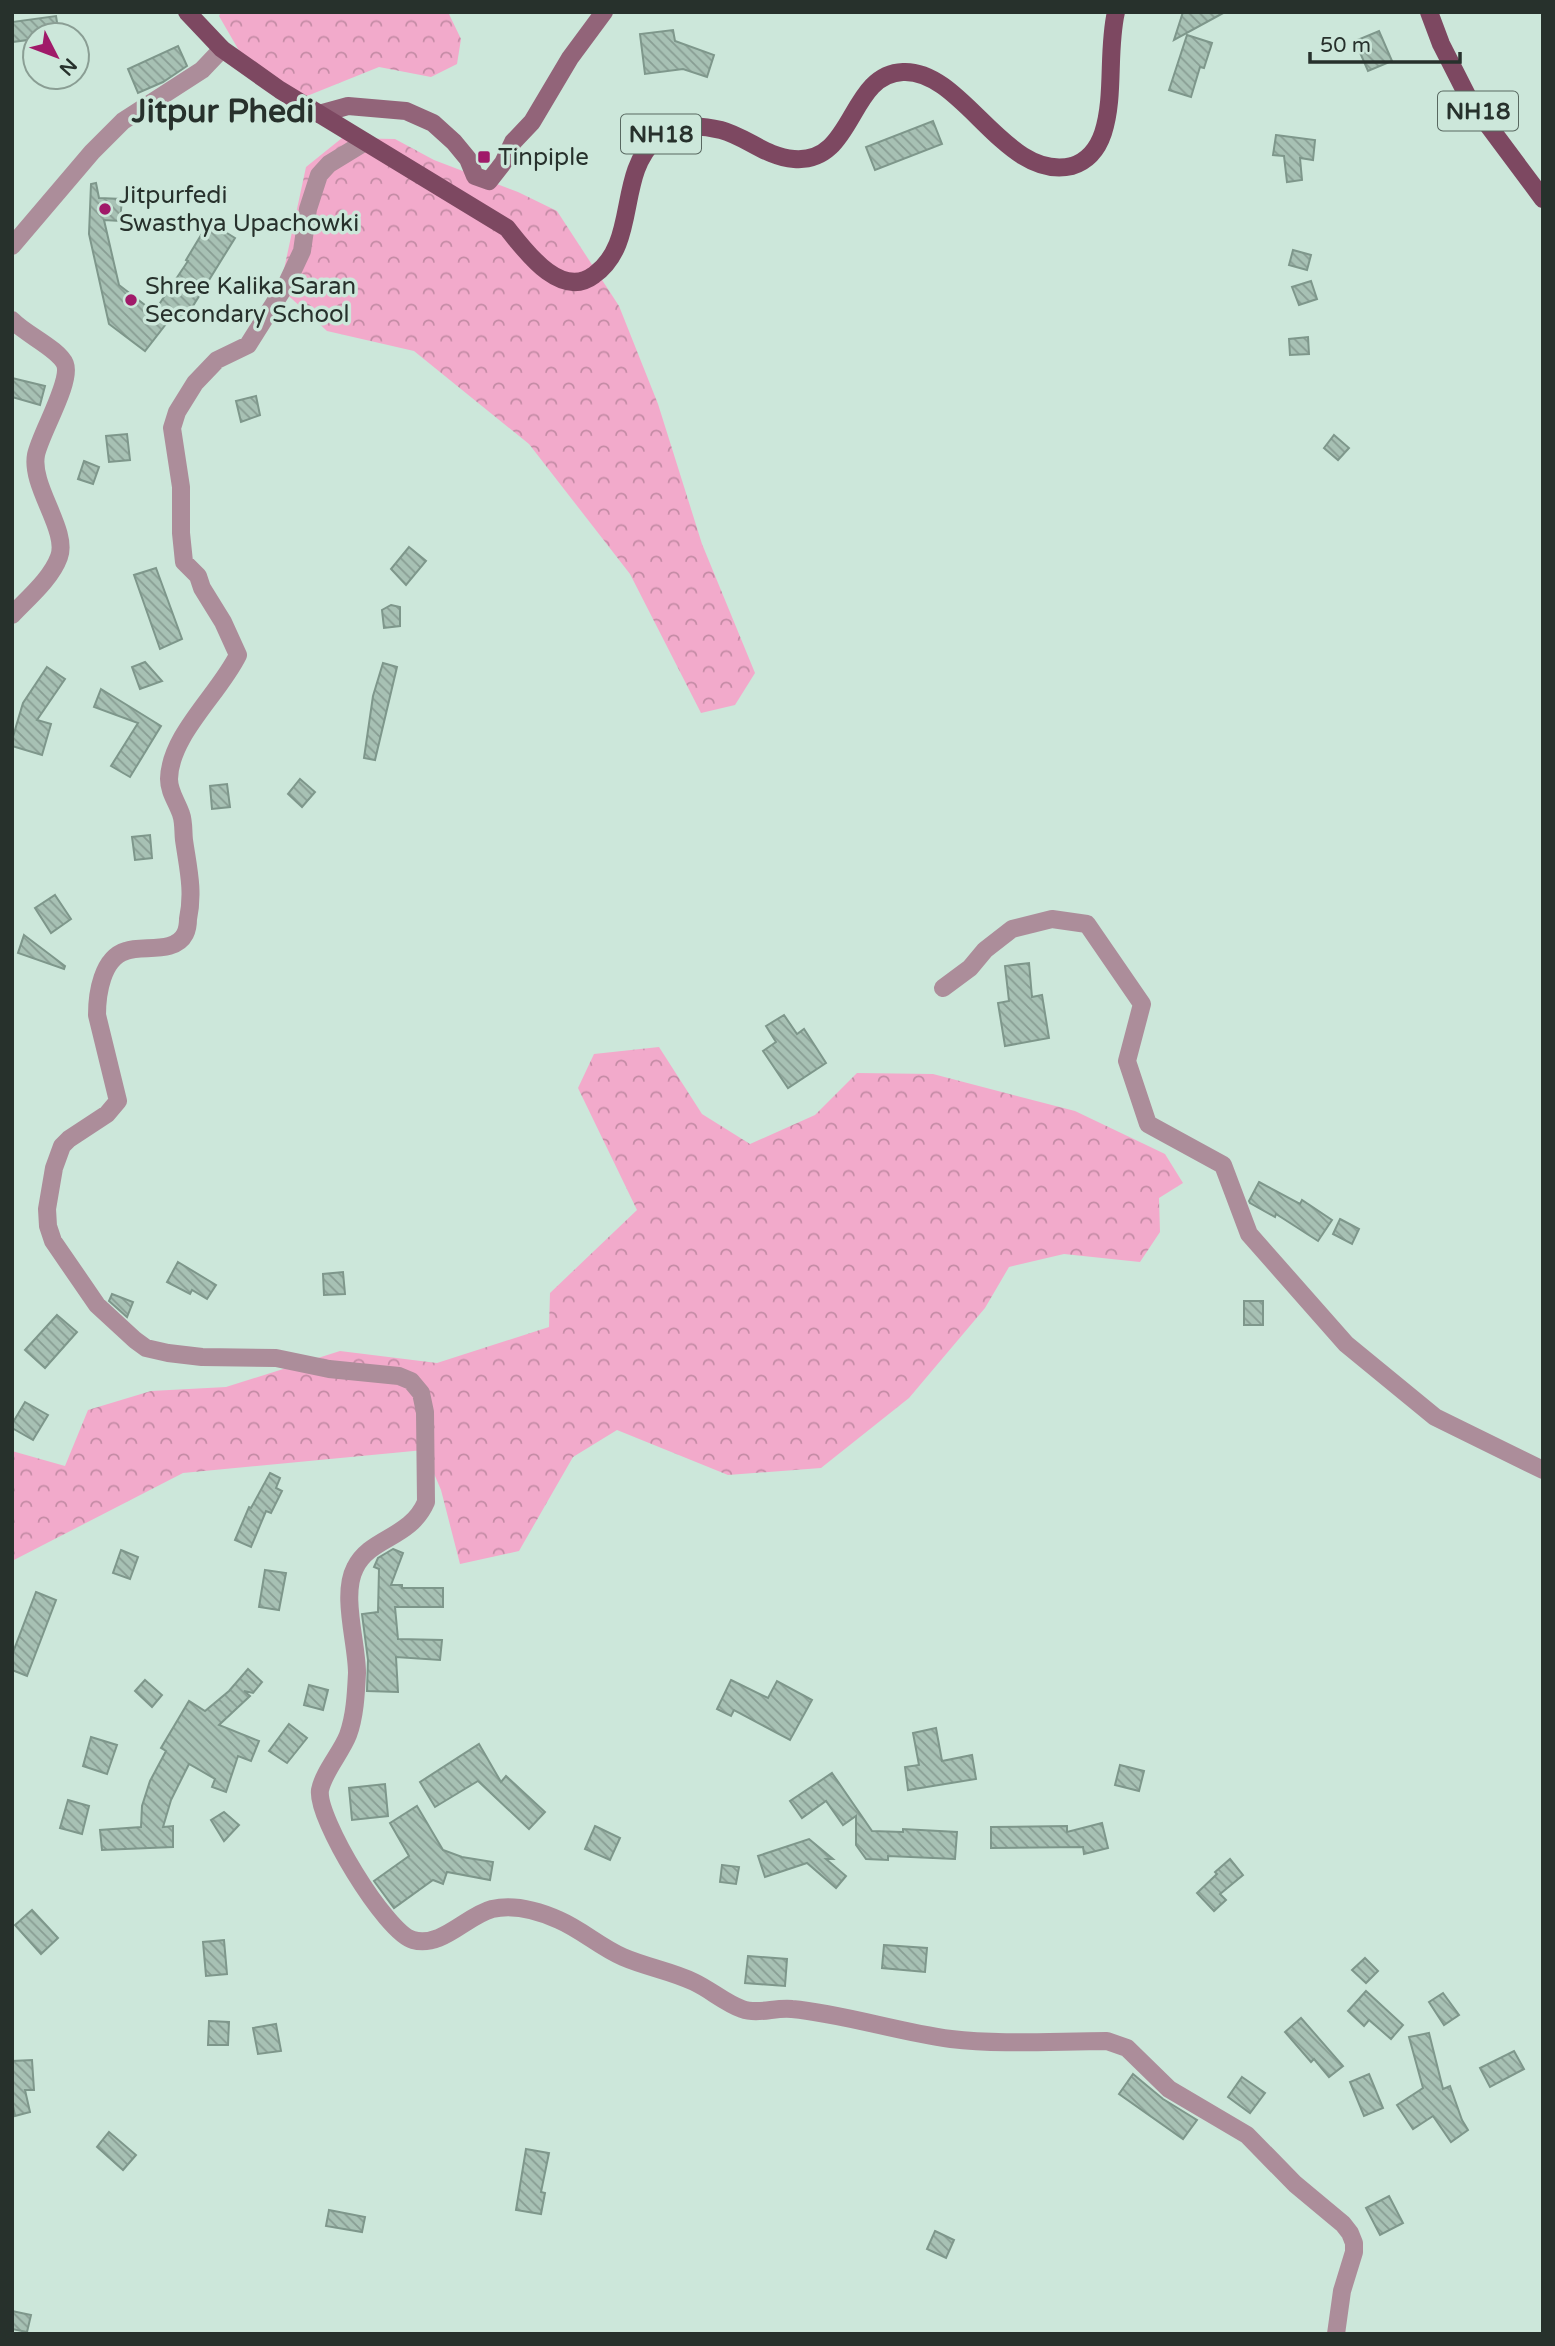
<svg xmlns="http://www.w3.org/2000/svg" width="1555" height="2346" font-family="'Varela Round',sans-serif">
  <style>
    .forest { fill: url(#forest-crowns) }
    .building { fill: url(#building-back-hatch); stroke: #7e978b; stroke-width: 2 }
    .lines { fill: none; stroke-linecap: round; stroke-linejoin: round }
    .street { stroke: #ac8d9a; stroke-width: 18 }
    .secondary { stroke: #926479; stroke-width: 18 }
    .primary { stroke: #7d4861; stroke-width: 18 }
    .poi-dot { fill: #a01a69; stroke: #cce7da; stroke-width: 2.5 }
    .labels { text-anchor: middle; stroke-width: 7; stroke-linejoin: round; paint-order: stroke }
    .shield { fill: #cce7da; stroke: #586860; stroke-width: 2 }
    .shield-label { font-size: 23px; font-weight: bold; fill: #27312c }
    .poi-label { font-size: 24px; fill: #27312c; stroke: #cce7da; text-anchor: start }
    .district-label { font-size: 32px; font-weight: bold; fill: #27312c; stroke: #cce7da }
  </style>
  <defs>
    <pattern id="forest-crowns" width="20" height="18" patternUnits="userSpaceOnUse" patternTransform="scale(1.75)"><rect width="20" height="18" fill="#f2aacb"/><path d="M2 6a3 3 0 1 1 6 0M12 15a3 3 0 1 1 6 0" fill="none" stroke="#c48ba5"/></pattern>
    <pattern id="building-back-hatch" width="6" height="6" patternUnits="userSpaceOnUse" patternTransform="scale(1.75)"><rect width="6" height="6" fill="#a7c1b4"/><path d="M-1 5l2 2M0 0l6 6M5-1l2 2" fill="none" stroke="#889d93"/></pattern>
  </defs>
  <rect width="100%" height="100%" fill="#cce7da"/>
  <g class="forest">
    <polygon points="221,12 448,12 461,39 457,64 431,77 379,67 307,96 256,80 219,16"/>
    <polygon points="342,138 395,139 434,160 518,192 557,211 619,306 658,404 702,544 755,673 735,705 701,713 630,574 529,444 414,351 327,331 280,288 306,167"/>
    <polygon points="659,1047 702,1114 750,1144 815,1115 857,1073 933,1074 1075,1111 1165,1154 1183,1183 1159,1198 1160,1232 1140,1262 1064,1254 1009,1267 985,1308 909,1398 821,1468 728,1475 617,1430 573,1457 519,1551 460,1564 441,1490 424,1450 183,1473 12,1561 12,1451 65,1466 88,1410 151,1391 226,1387 340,1351 437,1363 549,1327 550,1293 637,1210 578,1088 594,1054"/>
  </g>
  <g class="building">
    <polygon points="1183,12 1225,12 1174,40"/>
    <polygon points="56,16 59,35 35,35 35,39 12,42 12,22"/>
    <polygon points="673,30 675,41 714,55 707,77 683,69 645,74 640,34"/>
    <polygon points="1379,31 1392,61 1368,71 1355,41"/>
    <polygon points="1187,35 1212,43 1204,68 1200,67 1191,97 1169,90"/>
    <polygon points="178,46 187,66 163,82 138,93 128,69"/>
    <polygon points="933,121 942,144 875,170 866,147"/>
    <polygon points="1276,135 1315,140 1313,160 1300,158 1302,180 1287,182 1284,156 1273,155"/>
    <polygon points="96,183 99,198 122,199 120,221 104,220 119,285 154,312 188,261 186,260 209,222 235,238 183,322 173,315 145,351 109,324 89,234 91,184"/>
    <polygon points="1293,250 1311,255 1307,270 1289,265"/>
    <polygon points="1311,281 1317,299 1299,305 1292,287"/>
    <polygon points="1308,337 1309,354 1290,355 1289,339"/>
    <polygon points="12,378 45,386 40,405 12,397"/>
    <polygon points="256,396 260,415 241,422 236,401"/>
    <polygon points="127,434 130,460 109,462 106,436"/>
    <polygon points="1334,435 1349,448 1338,460 1324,448"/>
    <polygon points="84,461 99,467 93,484 78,479"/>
    <polygon points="409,547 426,561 406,585 391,569"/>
    <polygon points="156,568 182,639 160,649 134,575"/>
    <polygon points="391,605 400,607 400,626 384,628 382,610"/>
    <polygon points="145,662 162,681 140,689 132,667"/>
    <polygon points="383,663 397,667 375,760 364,758 373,696"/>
    <polygon points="47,667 65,679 37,720 51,724 42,755 12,746 12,740 23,703"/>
    <polygon points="101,689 161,726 130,777 111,766 138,723 94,707"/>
    <polygon points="300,779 315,792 302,807 288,794"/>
    <polygon points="227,784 230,807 212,809 210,786"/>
    <polygon points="150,835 152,858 135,860 132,837"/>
    <polygon points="55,895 71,919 51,933 35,908"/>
    <polygon points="24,935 65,966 64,969 18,953"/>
    <polygon points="1029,963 1032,997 1042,995 1049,1038 1005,1046 998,1003 1009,1001 1005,966"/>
    <polygon points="784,1015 797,1034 804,1029 826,1063 788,1088 763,1051 776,1042 766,1026"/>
    <polygon points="1259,1182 1300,1204 1302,1200 1332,1220 1318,1241 1276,1214 1275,1217 1250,1203 1249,1201"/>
    <polygon points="1340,1219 1359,1229 1352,1244 1333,1234"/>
    <polygon points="178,1262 216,1285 207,1299 192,1290 190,1294 167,1282"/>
    <polygon points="343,1272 345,1294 324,1295 323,1274"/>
    <polygon points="112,1294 133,1302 127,1317 109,1301"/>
    <rect x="1244" y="1301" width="19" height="24"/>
    <polygon points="57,1315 77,1332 45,1368 25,1350"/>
    <polygon points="25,1402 48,1415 33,1440 12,1428 12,1424"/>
    <polygon points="270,1473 280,1478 276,1488 282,1491 271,1513 266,1511 251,1547 235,1540 249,1507 251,1508"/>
    <polygon points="393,1549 403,1553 391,1585 402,1585 402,1588 443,1588 443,1607 395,1607 398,1639 442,1640 440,1660 396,1657 398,1692 367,1691 368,1660 362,1614 378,1612 379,1569 374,1567 378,1558"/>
    <polygon points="121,1550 138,1557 130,1579 113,1573"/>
    <polygon points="265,1570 286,1573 279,1610 259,1607"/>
    <polygon points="36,1592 56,1600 27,1676 12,1670 12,1655"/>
    <polygon points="248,1669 262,1682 253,1693 244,1691 250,1696 219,1725 259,1741 251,1761 238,1756 226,1792 212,1787 215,1779 189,1764 171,1800 163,1827 173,1826 173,1847 102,1850 100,1830 141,1827 142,1806 150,1781 166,1751 161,1748 189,1701 205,1711 229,1691"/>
    <polygon points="145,1680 162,1695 152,1707 135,1691"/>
    <polygon points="731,1680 768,1698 777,1681 812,1700 790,1740 734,1710 731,1716 717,1709"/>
    <polygon points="309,1685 328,1690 323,1710 304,1705"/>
    <polygon points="289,1724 307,1738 287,1763 269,1751"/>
    <polygon points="936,1728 942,1761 972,1755 976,1779 908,1790 905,1767 919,1765 913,1733"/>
    <polygon points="91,1737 117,1745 107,1774 83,1766"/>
    <polygon points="479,1744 501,1782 506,1776 545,1812 529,1829 478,1781 435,1807 420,1782"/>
    <polygon points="1120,1765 1144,1771 1139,1791 1115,1785"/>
    <polygon points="832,1773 872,1831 903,1832 903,1829 957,1832 955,1859 888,1856 888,1860 866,1859 856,1845 856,1816 843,1825 826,1801 802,1818 790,1801"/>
    <polygon points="385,1784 388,1816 352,1820 349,1788"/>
    <polygon points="68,1800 89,1806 82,1834 60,1828"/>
    <polygon points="417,1806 443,1850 462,1857 493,1862 490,1880 447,1872 443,1884 433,1880 394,1908 374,1881 409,1856 390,1823"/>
    <polygon points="224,1812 239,1825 224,1841 211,1820"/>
    <polygon points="1102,1823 1108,1848 1084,1854 1083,1847 991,1848 991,1827 1067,1826 1067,1832"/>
    <polygon points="595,1826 620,1838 610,1860 585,1849"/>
    <polygon points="809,1839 833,1859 826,1859 846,1876 836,1888 807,1863 765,1877 758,1856"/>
    <polygon points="1230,1859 1243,1875 1220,1894 1226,1900 1214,1911 1197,1893 1217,1874 1215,1872"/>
    <polygon points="722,1865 739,1867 736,1884 720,1882"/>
    <polygon points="32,1910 58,1938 41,1954 15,1925"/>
    <polygon points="224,1940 227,1974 206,1976 203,1942"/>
    <polygon points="884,1945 927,1948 925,1972 882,1968"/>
    <polygon points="748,1956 787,1959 785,1986 745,1983"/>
    <polygon points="1365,1958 1378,1971 1366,1983 1352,1970"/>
    <polygon points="1366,1991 1403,2025 1391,2039 1369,2020 1364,2026 1348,2011"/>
    <polygon points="1443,1993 1459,2015 1444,2025 1429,2002"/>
    <polygon points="1301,2018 1343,2066 1329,2077 1314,2059 1311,2062 1285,2032"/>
    <polygon points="209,2021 229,2022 228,2045 208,2045"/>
    <polygon points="276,2024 281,2051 258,2054 253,2028"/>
    <polygon points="1429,2033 1443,2089 1450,2086 1462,2120 1468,2130 1451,2142 1433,2116 1413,2129 1397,2105 1423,2088 1409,2037"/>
    <polygon points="1514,2051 1524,2069 1490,2087 1480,2068"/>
    <polygon points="32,2060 34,2090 25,2090 30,2112 15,2116 12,2101 12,2061"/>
    <polygon points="1133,2074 1163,2099 1197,2120 1183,2139 1119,2094"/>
    <polygon points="1369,2074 1383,2108 1364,2116 1350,2082"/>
    <polygon points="1242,2077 1265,2093 1250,2113 1228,2097"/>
    <polygon points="109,2132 136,2155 123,2170 97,2147"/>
    <polygon points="526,2149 549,2153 541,2192 545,2193 541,2214 516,2210"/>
    <polygon points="1389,2196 1403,2223 1380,2235 1366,2208"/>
    <polygon points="329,2210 365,2217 362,2232 326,2226"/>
    <polygon points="935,2231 954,2240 946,2258 927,2249"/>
    <polygon points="12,2311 31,2315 27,2332 12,2329"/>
  </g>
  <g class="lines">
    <g class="street">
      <path d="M365,142l-36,22 -10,11 -11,34 -6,42 -15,32 -39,62 -31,15 -22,23 -18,29 -5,16 9,59v46l3,29 14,14 4,12 21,34 15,33c-19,39 -68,80 -69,124 0,13 8,23 12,35 3,8 2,18 3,26 4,28 10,51 4,79 0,5 -1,11 -3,15 -10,20 -42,11 -59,17 -24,7 -29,43 -29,64l21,86 -11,13 -38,25 -7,7 -8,22 -7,41 1,17 5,15 44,64 38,35 11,8 22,5 34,4 74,1 53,11 70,7 12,5 10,12 4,19 1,90c-16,37 -56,35 -71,66 -14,27 2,75 2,105 -1,20 -2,43 -9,62 -7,18 -24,36 -28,55 -4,28 66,143 93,150 29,8 53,-24 79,-31 22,-5 47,2 67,11 23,10 41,27 64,37 23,10 48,14 71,25 17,8 31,21 48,27 16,6 33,-2 50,0 53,5 105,23 159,30 49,6 106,2 156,2l20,7 42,41 78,46 48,49 48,40 7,9 4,10v9l-12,39 -6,43"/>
      <polyline points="12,246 92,152 123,121 202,70 222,49"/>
      <path d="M12,320c13,14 47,29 53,44 7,18 -25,70 -29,91 -6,31 33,76 23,102 -8,22 -31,41 -47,58"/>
      <polyline points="943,988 970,968 985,950 1012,929 1052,919 1087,924 1142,1004 1127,1061 1148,1124 1223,1165 1249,1234 1346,1344 1435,1417 1543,1470"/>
    </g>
    <polyline class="secondary" points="319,114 348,106 406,111 433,123 454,142 468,159 475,176 489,181 503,163 513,142 532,122 570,58 604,12"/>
    <g class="primary">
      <path d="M187,12l35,37 58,41 227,138c19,24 54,72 87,47 45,-32 22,-100 62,-136 16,-16 45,-14 65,-9 26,7 45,27 73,29 61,5 54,-85 109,-87 60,-3 102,110 169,94 16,-5 26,-18 31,-33 12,-37 4,-82 13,-121"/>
      <polyline points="1429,12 1441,44 1470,101 1543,199"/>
    </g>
  </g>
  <g class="poi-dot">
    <rect x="477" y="150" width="14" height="14" rx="3.5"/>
    <circle cx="105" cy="209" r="7"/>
    <circle cx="131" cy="300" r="7"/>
  </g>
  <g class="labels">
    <g class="shield">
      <rect x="1438" y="91.5" width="80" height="39" rx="5"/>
      <rect x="621" y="114.5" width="80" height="39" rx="5"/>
    </g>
    <g class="shield-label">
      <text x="1478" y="119">NH18</text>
      <text x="661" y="142">NH18</text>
    </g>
    <g class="poi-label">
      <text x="498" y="165">Tinpiple</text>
      <text x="119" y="203">Jitpurfedi<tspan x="119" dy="28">Swasthya Upachowki</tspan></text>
      <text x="145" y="294">Shree Kalika Saran<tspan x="145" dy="28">Secondary School</tspan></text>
    </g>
    <g class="district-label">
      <text x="223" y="122">Jitpur Phedi</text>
    </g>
  </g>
  <rect width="1555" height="2346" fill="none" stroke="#27312c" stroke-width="28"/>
  <g transform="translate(56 56) rotate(132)"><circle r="33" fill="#cce7da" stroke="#8a9e94" stroke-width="2"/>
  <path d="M0-5L12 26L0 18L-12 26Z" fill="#a01a69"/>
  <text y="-10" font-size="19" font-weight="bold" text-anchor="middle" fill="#27312c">N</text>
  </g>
  <path d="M1310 52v10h150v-10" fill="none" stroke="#27312c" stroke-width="3.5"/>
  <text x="1320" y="52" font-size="21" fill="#27312c" stroke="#cce7da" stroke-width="5" paint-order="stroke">50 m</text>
</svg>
